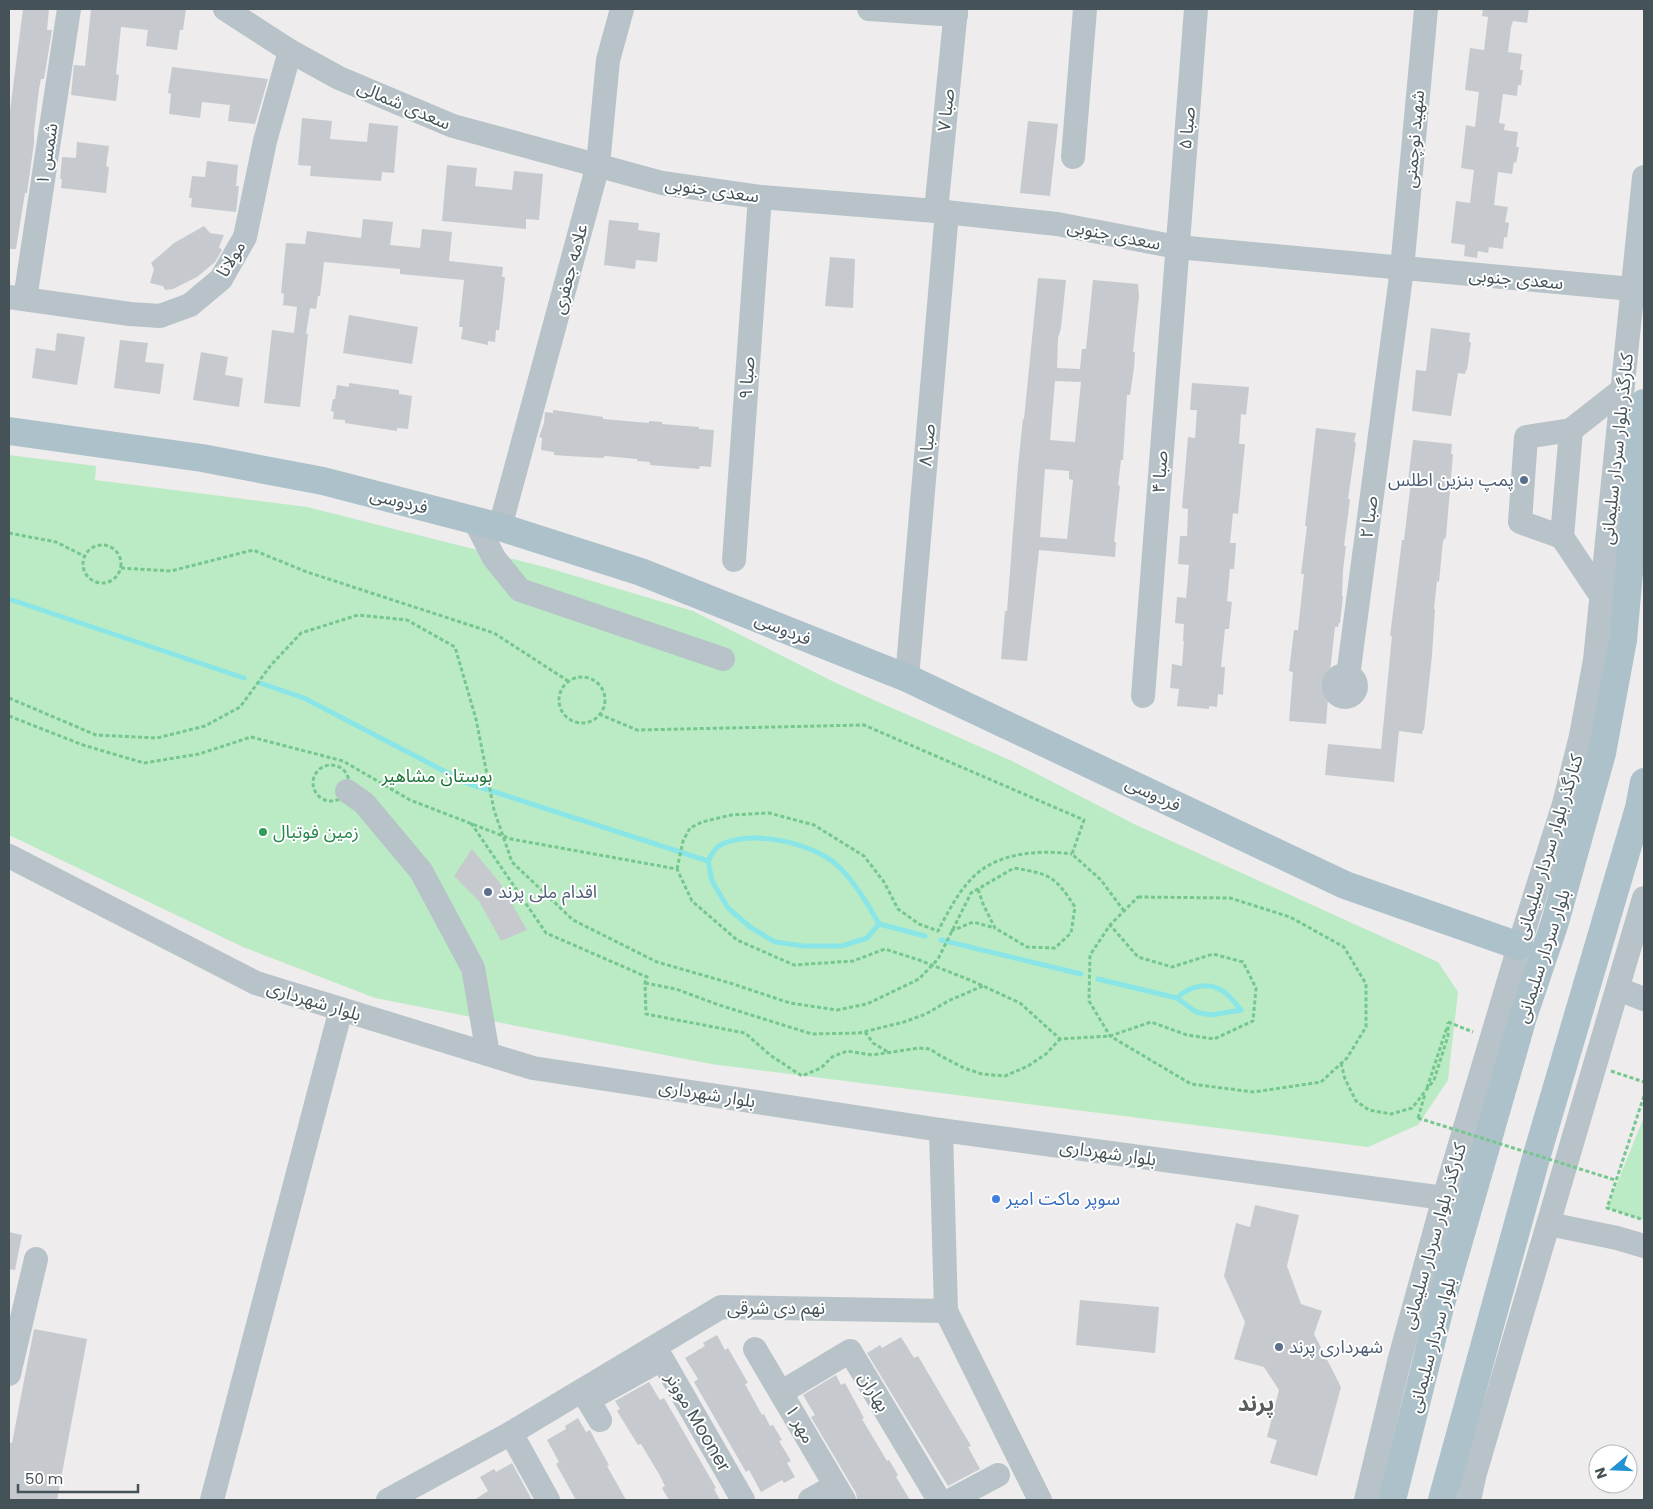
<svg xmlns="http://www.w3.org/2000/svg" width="1653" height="1509" font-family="Poppins,'Noto Sans Arabic',sans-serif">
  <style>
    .green { fill: #bbebc4 }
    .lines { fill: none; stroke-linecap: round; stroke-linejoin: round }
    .stream { stroke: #8ae5e6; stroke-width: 5 }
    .building { fill: #c6cace; fill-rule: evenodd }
    .path { stroke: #75c78e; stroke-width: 3; stroke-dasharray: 4 2.5; stroke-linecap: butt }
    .minor { stroke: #b7c3c8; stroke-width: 24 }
    .major { stroke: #acc1ca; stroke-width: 28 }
    .path-bridge { stroke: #75c78e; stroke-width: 3; stroke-dasharray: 4 2.5; stroke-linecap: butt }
    .service-dot { fill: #5c6f8a; stroke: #fff; stroke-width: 2 }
    .leisure-dot { fill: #2e9e5b; stroke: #fff; stroke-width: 2 }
    .shop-dot { fill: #3f7fe0; stroke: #fff; stroke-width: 2 }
    .labels { text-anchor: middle; stroke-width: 4; stroke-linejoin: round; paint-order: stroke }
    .street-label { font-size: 18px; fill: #455358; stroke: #fff }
    .service-label { font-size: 18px; fill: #4e5e75; stroke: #fff; text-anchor: start }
    .park-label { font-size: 18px; fill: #1b7436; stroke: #fff }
    .leisure-label { font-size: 18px; fill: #27864d; stroke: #fff; text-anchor: start }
    .shop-label { font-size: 18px; fill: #366cbe; stroke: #fff; text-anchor: start }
    .district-label { font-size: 22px; font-weight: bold; fill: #595e60; stroke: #fff }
  </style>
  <rect width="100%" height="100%" fill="#eeecec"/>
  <g class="green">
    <polygon points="9,455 96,466 95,480 307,507 545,567 693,611 838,684 1012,761 1134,824 1438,962 1458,992 1448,1080 1418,1125 1368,1147 711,1064 375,998 243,947 9,835"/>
    <polygon points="1644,1117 1644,1220 1607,1208"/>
  </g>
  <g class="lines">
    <g class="stream">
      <polyline points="9,599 244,678"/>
      <path d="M260,683l44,15 163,85 241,78c3,-4 6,-13 11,-15 30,-18 95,-3 119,20 17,16 30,38 41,58l46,12"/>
      <polyline points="708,861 712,881 728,908 750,927 775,942 804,946 842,946 867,938 879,924"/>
      <polyline points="941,940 1081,974"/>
      <polyline points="1098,979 1177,998 1196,1012 1211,1015 1241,1010"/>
      <path d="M1177,998c12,-12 32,-17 47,-6 6,4 12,12 17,18"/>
    </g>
  </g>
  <g class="building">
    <polygon points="23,9 49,9 47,30 52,30 44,79 41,79 39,89 34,131 34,143 27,193 25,193 16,249 9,249 9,119"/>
    <polygon points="91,9 186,9 183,30 180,30 177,50 146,46 148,30 121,27 116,74 119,75 116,101 71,95 74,65 85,66"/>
    <polygon points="1483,9 1529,9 1527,23 1513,21 1511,27 1508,52 1522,54 1520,70 1523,70 1521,85 1518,85 1517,96 1503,94 1499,123 1505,124 1504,130 1518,132 1516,147 1519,147 1516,163 1514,162 1512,174 1498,172 1494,205 1508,207 1505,222 1509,223 1507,238 1504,237 1503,249 1489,247 1488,253 1478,251 1477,258 1464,256 1465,245 1451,243 1456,201 1470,203 1474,170 1461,168 1466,125 1475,127 1479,92 1465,90 1470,48 1484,50 1488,17 1482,16"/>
    <polygon points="172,67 268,79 255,124 228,121 230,105 202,102 200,118 169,114 171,94 168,93"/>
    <polygon points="302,118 332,121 330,139 367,142 369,123 398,126 394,173 382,172 381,181 310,176 311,166 298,165"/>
    <polygon points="1028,121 1058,124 1050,196 1020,193"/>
    <polygon points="77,142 109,146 106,166 109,167 106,193 61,188 62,179 60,179 62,157 76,158"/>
    <polygon points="207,161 238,165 236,186 239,186 236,212 191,207 192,198 189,198 192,176 205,177"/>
    <polygon points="447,165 477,168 475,186 512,190 514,171 543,174 539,220 526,219 526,229 442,221"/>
    <polygon points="363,219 393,222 390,245 420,248 422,229 452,232 449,261 503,267 502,277 505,277 503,297 499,330 496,330 495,342 488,341 488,345 461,339 463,327 459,327 464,280 400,274 400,269 324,262 320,296 318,296 316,309 310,308 306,334 308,334 300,407 264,403 272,330 294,333 297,307 283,305 284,294 281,293 286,243 305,244 307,231 361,238"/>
    <polygon points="609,220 639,223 638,230 660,233 657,262 636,260 635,269 604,265"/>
    <polygon points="204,226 210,233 224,235 219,247 222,250 215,262 197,277 173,289 165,290 163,286 150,283 154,269 151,263 174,243"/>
    <polygon points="830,257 855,259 853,308 825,306"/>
    <path d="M1038,278l28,2 -5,48 -3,10 -1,30 23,1 2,-20h4l7,-69 45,4 1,12 -6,56h2l-1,16 -4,27h-3l-4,65h-2l-3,25 2,1 -6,56h2l-1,15 -76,-7 -12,111 -26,-2 4,-48h2l11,-145 5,-47h1zM1055,381l26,1 -6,60 -25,-2zM1045,469l24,2v8l4,1 -6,59 -27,-2z"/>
    <polygon points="349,315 418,327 412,364 343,353"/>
    <polygon points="1431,328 1470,333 1469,342 1471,342 1467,370 1466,370 1465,374 1458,373 1451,416 1412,411 1416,370 1426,371"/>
    <polygon points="57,333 85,337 77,385 32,378 36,348 55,351"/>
    <polygon points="120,340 148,343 145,362 164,364 160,394 114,388"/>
    <polygon points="201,352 228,357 225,375 243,378 239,407 193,400"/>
    <polygon points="349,383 399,390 399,394 412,396 408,429 397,428 397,431 345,423 345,420 333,419 334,412 331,411 333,399 335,399 337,385 349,387"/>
    <polygon points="1192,383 1249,387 1246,415 1241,414 1239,444 1245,444 1238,514 1233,513 1230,543 1236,543 1234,569 1230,569 1227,601 1232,602 1229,629 1225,629 1221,667 1225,667 1223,695 1218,694 1217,707 1209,706 1209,709 1177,706 1179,689 1170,688 1172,664 1182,666 1184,641 1183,641 1184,624 1175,623 1177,597 1186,598 1189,565 1178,564 1180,536 1187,536 1188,509 1182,508 1188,437 1195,438 1197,410 1190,410"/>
    <polygon points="553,410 603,417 603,419 649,423 649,421 662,422 662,424 699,427 699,429 714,430 711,467 700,466 699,469 650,465 650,462 637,461 637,459 605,456 603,458 568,456 554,455 554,452 541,450 542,438 539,437 544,423 545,412 553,413"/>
    <polygon points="1316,428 1356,433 1354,442 1356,443 1348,499 1350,499 1344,546 1346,546 1343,570 1342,596 1343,596 1340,623 1339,623 1338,627 1335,627 1330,672 1326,724 1289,721 1293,672 1289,671 1294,630 1298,630 1304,574 1301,574 1307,526 1305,526"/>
    <polygon points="1413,440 1452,444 1451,454 1453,454 1446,537 1443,541 1439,582 1437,581 1434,609 1435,609 1432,655 1424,730 1423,730 1422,734 1399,731 1394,782 1325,775 1328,744 1381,749 1392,636 1390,636 1402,540 1404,540 1411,482 1408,481"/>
    <polygon points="472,849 500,883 527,930 501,941 479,901 454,876"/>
    <polygon points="1255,1205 1299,1215 1287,1266 1301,1304 1322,1311 1314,1334 1341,1387 1317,1476 1270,1463 1277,1440 1267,1437 1279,1390 1264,1367 1234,1359 1245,1322 1224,1276 1236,1223 1250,1227"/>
    <polygon points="9,1232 22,1235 15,1270 9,1269"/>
    <polygon points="1080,1300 1159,1307 1155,1353 1076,1345"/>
    <polygon points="34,1329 87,1339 57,1500 9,1500 9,1443 12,1443"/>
    <polygon points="717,1335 725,1350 728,1348 748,1383 745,1384 762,1415 764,1414 770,1426 773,1425 782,1440 779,1441 791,1461 787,1463 795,1477 784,1483 782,1480 761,1492 749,1470 746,1472 694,1382 698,1379 685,1358 705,1346 703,1343"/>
    <polygon points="901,1337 914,1358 918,1356 971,1446 968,1447 980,1469 948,1486 867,1353 880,1345 882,1348"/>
    <polygon points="836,1375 841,1385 845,1383 864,1418 862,1419 887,1461 889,1460 898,1475 896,1477 910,1500 858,1500 857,1499 856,1493 811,1417 815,1415 803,1395"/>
    <polygon points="649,1382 660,1400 664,1398 716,1488 714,1489 720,1500 669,1500 662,1488 665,1486 659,1474 641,1444 638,1445 617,1411 620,1409 615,1401"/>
    <polygon points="578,1418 586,1432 590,1430 596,1442 609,1465 607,1466 626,1500 576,1500 556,1464 559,1462 547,1440 566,1429 565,1426"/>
    <polygon points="512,1463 532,1500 474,1500 488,1491 480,1477 494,1469 496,1472"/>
  </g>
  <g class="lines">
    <g class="path">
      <polyline points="9,533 56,542 84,556"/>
      <circle cx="102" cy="564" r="19"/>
      <polyline points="121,568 171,571 253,550 307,572 494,633 568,681"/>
      <circle cx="582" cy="700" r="23"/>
      <path d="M9,698l87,37 61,3 48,-12 35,-19 31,-42 30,-32 57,-18 49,5 48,27 21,72 18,91 18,52 61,58 84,42 73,21 60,20 47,7 30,-6 52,-25 19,-20 33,-66 43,-25c36,6 41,8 61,39l-4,26 -16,15 -28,-1 -32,-19 -12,-24 -5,-15"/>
      <polyline points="599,714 637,730 864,725 1084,820 1072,854 1101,880 1124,911"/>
      <polyline points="9,716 83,745 144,763 199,754 251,737 343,761 410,800 511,839 677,869 692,901 737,940 794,965 853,961 885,949 919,960 970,980 1020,1003 1060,1039 1110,1036 1151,1022 1187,1035 1214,1039 1253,1021 1256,988 1243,962 1213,954 1172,967 1138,957 1110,925"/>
      <circle cx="331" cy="783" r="18"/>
      <polyline points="471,823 546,933 647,977 645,983 646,1014 745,1033 770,1055 802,1076 821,1068 832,1057 847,1051 872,1055 919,1048 930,1049 939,1055 964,1068 982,1074 1005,1076 1028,1066 1046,1054 1060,1039"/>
      <path d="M677,869l6,-28 7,-13 12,-6 29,-7 38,-2 45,12 50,31 20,26 14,27 21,15 19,7c11,-21 23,-45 42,-60 25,-19 62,-21 92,-17"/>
      <polygon points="1138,897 1230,898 1290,917 1344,947 1366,984 1366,1027 1347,1058 1321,1082 1254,1092 1191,1084 1110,1036 1089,1001 1090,955 1110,925"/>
      <polyline points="951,931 973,922 995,928"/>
      <polyline points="645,983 676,989 719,1005 812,1034 859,1033 904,1022 926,1014 948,1001 983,986"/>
      <polyline points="1448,1022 1473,1032"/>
      <polyline points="865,1032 873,1043 888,1052"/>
      <polyline points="1341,1063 1345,1079 1356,1101 1369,1110 1391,1114 1412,1108 1434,1080 1448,1036 1448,1022"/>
      <polyline points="1611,1071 1644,1082"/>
      <polyline points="1427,1088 1447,1027"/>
      <polyline points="1644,1096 1607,1208 1644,1220"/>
      <polyline points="1418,1118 1425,1094"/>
    </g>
    <g class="minor">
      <polyline points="225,9 290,51 339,78 453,126 662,183 760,197 936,211 1057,224 1177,247 1632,289"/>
      <polyline points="869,9 956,15"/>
      <polyline points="1073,157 1085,9"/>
      <polyline points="936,211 956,9"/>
      <polyline points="9,297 130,314 160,316 190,305 221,279 245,237 265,141 290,51"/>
      <polyline points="25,299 69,9"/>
      <polyline points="475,521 494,558 520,590 723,659"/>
      <polyline points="500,527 598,165 608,60 622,9"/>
      <polyline points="1562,537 1520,522 1526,437 1571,430"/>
      <polyline points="734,560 760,197"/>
      <polyline points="1602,597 1562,537 1571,430 1622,390"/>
      <circle cx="1345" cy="686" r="11"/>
      <polyline points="1348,676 1402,269 1426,9"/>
      <polyline points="907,678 947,212"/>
      <polyline points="1143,696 1196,9"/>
      <polyline points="347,791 364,803 421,871 473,968 488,1054"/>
      <polyline points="9,856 256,983 533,1068 941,1130 1444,1198"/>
      <polyline points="1618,989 1644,999"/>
      <polyline points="1549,1224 1617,1238 1644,1246"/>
      <polyline points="946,1311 1040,1500"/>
      <polyline points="755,1349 844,1500"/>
      <polyline points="9,1374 36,1259"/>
      <polyline points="782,1392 850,1351 939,1500"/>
      <polyline points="600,1420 588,1400 662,1359 743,1500"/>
      <polyline points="511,1433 548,1500"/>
      <polyline points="212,1500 341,1009"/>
      <polyline points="388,1500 511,1433 721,1307 946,1311 941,1130"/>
      <polyline points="810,1500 835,1486"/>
      <polyline points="951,1500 998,1475"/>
      <polyline points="1366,1500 1400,1358 1444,1198 1524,930 1564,804 1581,736 1595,660 1644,177"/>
      <polyline points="1469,1500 1475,1473 1644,898"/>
    </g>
    <g class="major">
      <polyline points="9,431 202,458 323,481 500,527 641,572 907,678 1345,885 1519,946"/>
      <polyline points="1392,1500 1440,1307 1523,1017 1555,922 1602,753 1623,640 1644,403"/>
      <polyline points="1442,1500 1536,1158 1639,808 1644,782"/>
    </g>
    <polyline class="path-bridge" points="1418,1118 1615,1180"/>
  </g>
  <g class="service-dot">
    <circle cx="1524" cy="480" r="5"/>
    <circle cx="488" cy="892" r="5"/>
    <circle cx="1279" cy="1347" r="5"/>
  </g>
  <circle class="leisure-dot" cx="263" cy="832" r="5"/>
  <circle class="shop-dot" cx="996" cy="1199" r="5"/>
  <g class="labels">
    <g class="street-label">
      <text transform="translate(404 105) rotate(23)" y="6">سعدی شمالی</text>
      <text transform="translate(946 110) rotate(-84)" y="6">صبا ۷</text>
      <text transform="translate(1187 128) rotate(-85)" y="6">صبا ۵</text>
      <text transform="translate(1414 139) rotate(-85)" y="6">شهید نوچمنی</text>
      <text transform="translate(47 154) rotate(-81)" y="6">شمس ۱</text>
      <text transform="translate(712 190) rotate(8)" y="6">سعدی جنوبی</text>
      <text transform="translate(1114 235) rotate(11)" y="6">سعدی جنوبی</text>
      <text transform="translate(231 259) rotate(-59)" y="6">مولانا</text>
      <text transform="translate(570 269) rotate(-75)" y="6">علامه جعفری</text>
      <text transform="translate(1516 279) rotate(5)" y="6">سعدی جنوبی</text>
      <text transform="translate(747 378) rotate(-86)" y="6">صبا ۹</text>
      <text transform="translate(927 445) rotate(-85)" y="6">صبا ۸</text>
      <text transform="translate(1617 449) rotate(-84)" y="6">کنارگذر بلوار سردار سلیمانی</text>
      <text transform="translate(1160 472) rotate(-86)" y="6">صبا ۴</text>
      <text transform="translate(399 501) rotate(14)" y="6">فردوسی</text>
      <text transform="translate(1369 517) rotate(-83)" y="6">صبا ۲</text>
      <text transform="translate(783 629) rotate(22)" y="6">فردوسی</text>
      <text transform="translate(1153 794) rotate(25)" y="6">فردوسی</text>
      <text transform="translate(1549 847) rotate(-73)" y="6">کنارگذر بلوار سردار سلیمانی</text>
      <text transform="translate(1543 956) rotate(-72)" y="6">بلوار سردار سلیمانی</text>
      <text transform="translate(314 1001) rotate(17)" y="6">بلوار شهرداری</text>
      <text transform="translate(707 1094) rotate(9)" y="6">بلوار شهرداری</text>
      <text transform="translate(1108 1153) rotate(8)" y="6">بلوار شهرداری</text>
      <text transform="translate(1434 1236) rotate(-74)" y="6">کنارگذر بلوار سردار سلیمانی</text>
      <text x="776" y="1314">نهم دی شرقی</text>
      <text transform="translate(1432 1345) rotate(-75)" y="6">بلوار سردار سلیمانی</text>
      <text transform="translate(874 1392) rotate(59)" y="6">بهاران</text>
      <text transform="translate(698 1422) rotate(60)" y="6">موونر Mooner</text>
      <text transform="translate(800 1424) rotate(61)" y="6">مهر ۱</text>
    </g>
    <g class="service-label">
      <text x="1514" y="486" text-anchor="end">پمپ بنزین اطلس</text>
      <text x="498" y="898">اقدام ملی پرند</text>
      <text x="1289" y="1353">شهرداری پرند</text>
    </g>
    <g class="park-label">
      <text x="437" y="782">بوستان مشاهیر</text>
    </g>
    <g class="leisure-label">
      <text x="273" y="838">زمین فوتبال</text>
    </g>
    <g class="shop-label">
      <text x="1006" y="1205">سوپر ماکت امیر</text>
    </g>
    <g class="district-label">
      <text x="1256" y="1411">پرند</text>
    </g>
  </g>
  <rect width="1653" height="1509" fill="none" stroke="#455358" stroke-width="20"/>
  <g transform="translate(1613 1469) rotate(251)"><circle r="24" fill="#ffffff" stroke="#b5babc"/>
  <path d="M0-4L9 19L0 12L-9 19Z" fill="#2292d2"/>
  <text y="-8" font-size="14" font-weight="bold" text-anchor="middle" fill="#455358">N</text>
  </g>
  <path d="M18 1484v8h120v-8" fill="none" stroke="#455358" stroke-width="2.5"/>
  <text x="25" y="1484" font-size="15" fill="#455358" stroke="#ffffff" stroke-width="4" paint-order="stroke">50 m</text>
</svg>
